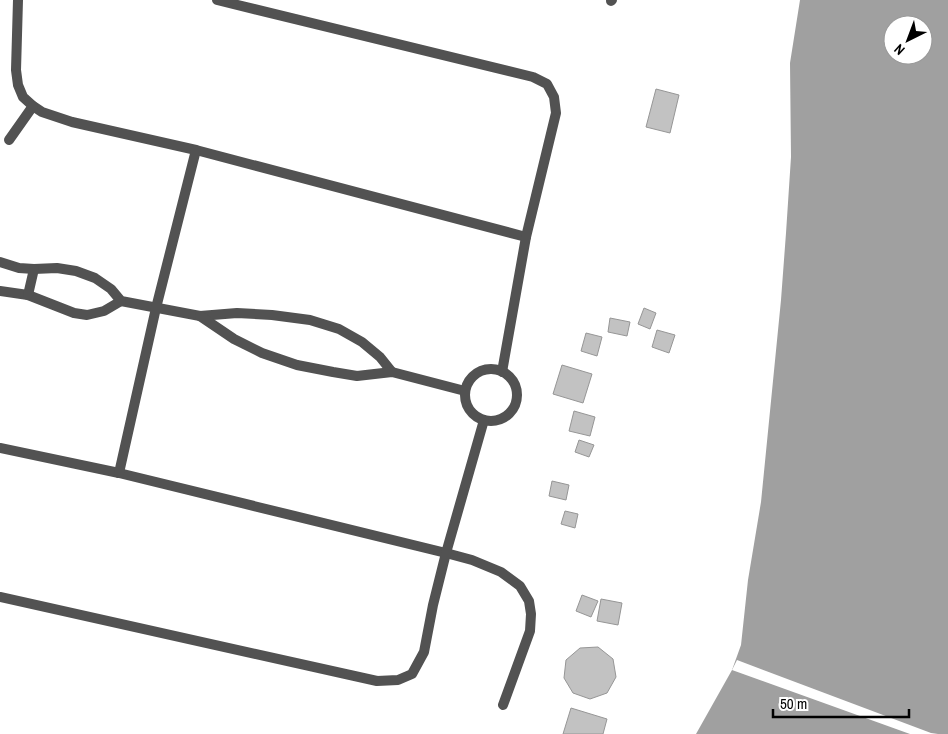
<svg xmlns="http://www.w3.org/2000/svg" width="948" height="734" font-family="'Archivo Narrow',sans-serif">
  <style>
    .water { fill: #a0a0a0; fill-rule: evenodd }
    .pier { fill: #fff }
    .building { fill: #c2c2c2; stroke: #969696 }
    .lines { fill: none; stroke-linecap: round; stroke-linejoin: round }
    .lane { stroke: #525252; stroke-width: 10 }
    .street { stroke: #525252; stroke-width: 10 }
  </style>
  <rect width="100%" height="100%" fill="#fff"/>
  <path class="water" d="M800,0h148v734h-252l36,-64 9,-25 7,-65 13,-78 20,-202 5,-67 5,-76 -1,-94zM893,25h30v30h-30z"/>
  <polygon class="pier" points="737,660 931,733 938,734 910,734 732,670"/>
  <g class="building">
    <polygon points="656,89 679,95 670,133 646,127"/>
    <polygon points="644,308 656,313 650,329 638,324"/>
    <polygon points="610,318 630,322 627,336 608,332"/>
    <polygon points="657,330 675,335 669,353 652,347"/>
    <polygon points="586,333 602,337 597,356 581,351"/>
    <polygon points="562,365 592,374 583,403 553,394"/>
    <polygon points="574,411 595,417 590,436 569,431"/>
    <polygon points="579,440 594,445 589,457 575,452"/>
    <polygon points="552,481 569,485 566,500 549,496"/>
    <polygon points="565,511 578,514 575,528 561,524"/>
    <polygon points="582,595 598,601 591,617 576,611"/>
    <polygon points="601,599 622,603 618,625 597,621"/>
    <polygon points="598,647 613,659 616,677 607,693 590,699 573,693 564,678 566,660 580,648"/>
    <polygon points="571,708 607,719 603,734 563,734"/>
  </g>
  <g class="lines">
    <polyline class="lane" points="446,553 472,560 501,572 520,586 529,601 531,614 530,631 503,705"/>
    <g class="street">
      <polyline points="18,0 16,70 18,85 23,97 33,106 42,112 72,122 196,150 526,237"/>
      <polyline points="217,0 533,77 547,84 554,97 556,113 526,237 502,372"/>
      <polyline points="611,1 612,0"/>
      <polyline points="9,140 33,106"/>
      <polyline points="0,262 19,268 34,269 57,268 76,271 95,278 111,289 121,301 200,316 237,313 272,315 310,320 339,329 362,342 380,357 392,372"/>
      <polyline points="0,291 28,295 74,313 87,315 104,311 121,301"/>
      <polyline points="28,295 34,269"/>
      <polyline points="200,316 234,339 262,353 297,365 333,372 357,376 392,372 465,391"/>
      <circle cx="491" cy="395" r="26"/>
      <polyline points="0,448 119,473 446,553"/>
      <polyline points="119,473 156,308 196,150"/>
      <polyline points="0,597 377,681 398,680 412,674 424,652 433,605 446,553 484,420"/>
    </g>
  </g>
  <g transform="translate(908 40) rotate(222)"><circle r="24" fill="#ffffff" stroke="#999999"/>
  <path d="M0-4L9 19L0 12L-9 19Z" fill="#000000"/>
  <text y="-8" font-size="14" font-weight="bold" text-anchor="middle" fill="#000000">N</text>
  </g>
  <path d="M773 709v8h136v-8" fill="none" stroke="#000000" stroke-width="2.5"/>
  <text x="780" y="709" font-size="15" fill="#000000" stroke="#ffffff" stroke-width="4" paint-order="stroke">50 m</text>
</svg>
